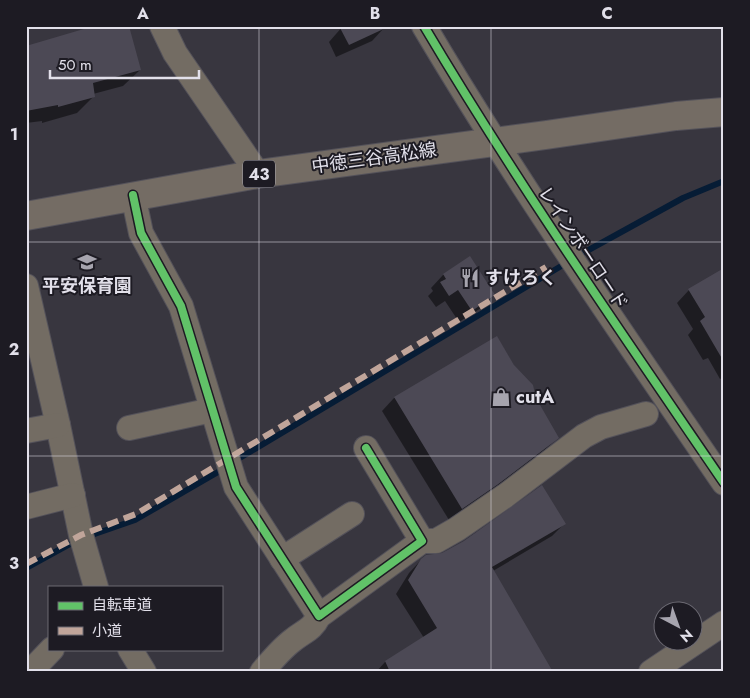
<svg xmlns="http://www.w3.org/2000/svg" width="750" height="698" font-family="Jost,'Noto Sans JP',sans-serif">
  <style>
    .shadow { fill: #0007 }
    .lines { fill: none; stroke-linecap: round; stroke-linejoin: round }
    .stream { stroke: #061c35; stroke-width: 6 }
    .building { fill: #4c4955 }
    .minor-casing { stroke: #54525a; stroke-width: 26 }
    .major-casing { stroke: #54525a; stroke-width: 30 }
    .minor { stroke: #736c63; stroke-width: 24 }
    .major { stroke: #746c64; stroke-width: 28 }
    .quiet { stroke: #c0a59a; stroke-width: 6; stroke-dasharray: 12 6; stroke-linecap: butt }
    .cycleway-casing { stroke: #1d1b23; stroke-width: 11 }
    .cycleway { stroke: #61c268; stroke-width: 8 }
    .grid { fill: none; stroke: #e2e0ea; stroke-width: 1; stroke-opacity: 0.55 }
    .labels { text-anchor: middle; stroke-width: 4; stroke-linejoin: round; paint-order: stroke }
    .shield { fill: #1d1b23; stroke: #a7a5ae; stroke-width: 1 }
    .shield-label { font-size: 16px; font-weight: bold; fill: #e2e0ea }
    .street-label { font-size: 18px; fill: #e2e0ea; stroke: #1d1b23 }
    .poi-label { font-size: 18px; font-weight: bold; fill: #e2e0ea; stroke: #1d1b23; text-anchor: start }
    .neatline { fill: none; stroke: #e2e0ea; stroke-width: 2 }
    .grid-label { font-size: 16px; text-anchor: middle; font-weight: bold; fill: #e2e0ea }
  </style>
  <rect width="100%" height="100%" fill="#38363f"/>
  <g class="shadow">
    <polygon points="343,26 384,28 372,41 336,57 329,42"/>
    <polygon points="26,47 140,70 123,86 93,94 94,96 77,113 42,123 42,121 26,123"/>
    <polygon points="470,258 494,295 481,308 459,322 445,301 436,307 428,296 433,291 431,288 443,275"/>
    <polygon points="724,269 724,377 720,379 708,358 703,360 688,335 693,329 677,303 689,290"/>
    <polygon points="497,337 557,438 545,450 483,497 449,520 382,411 394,398"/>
    <polygon points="564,524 552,536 493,571 552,672 376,672 385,662 424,638 396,594 409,573 422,559"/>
  </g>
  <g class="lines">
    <g class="stream">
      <polyline points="576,257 683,198 724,181"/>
      <polyline points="233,462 568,262"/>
      <polyline points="86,537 135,520 225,468"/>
      <polyline points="26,568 77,540"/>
    </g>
  </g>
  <g class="building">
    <polygon points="94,26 129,26 141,70 93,83 95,97 58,107 58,105 26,111 26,46"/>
    <polygon points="339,26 390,26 349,45"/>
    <polygon points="470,256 495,295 472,311 458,290 449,296 440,282 446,279 443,274"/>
    <polygon points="724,268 724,362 700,321 705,317 688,289"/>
    <polygon points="497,336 514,365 533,385 536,398 559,438 497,485 462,509 394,397"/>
    <polygon points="542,485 566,524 492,567 553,672 390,672 385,661 437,628 408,580 421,559 426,555 442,553 464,541"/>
  </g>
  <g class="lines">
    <g class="minor-casing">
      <g id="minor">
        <polyline points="162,26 175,53 258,174"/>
        <path d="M424,26c93,157 197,306 300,457"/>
        <polyline points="133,195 141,233 181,306 236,487 319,616"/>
        <polyline points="26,286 58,425 81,535 96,587"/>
        <polyline points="129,428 212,410"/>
        <polyline points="26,431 58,425"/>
        <polyline points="366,448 422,541"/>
        <polyline points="26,507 73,495"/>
        <polyline points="282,559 352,514"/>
        <polyline points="130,649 144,672"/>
        <polyline points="30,672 52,649"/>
        <path d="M262,672c10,-12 19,-23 31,-32 11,-9 19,-10 26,-24l103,-75h14l21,-12 48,-33 79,-60 17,-9 45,-13"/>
        <polyline points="651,672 724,623"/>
      </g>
    </g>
    <g class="major-casing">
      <polyline id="major" points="26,216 258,174 546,135 676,116 724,112"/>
    </g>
    <use href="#minor" class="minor"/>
    <use href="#major" class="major"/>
    <polyline class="quiet" points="26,564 81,535 136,514 546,267"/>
    <g class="cycleway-casing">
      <g id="cycleway">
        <path d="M424,26c93,157 197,306 300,457"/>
        <polyline points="133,195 141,233 181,306 236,487 319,616 422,541 366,448"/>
      </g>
    </g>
    <use href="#cycleway" class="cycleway"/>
  </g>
  <path class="grid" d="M259,26v646M491,26v646M26,242h698M26,456h698"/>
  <defs>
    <g id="school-bare" transform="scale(1.5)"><path d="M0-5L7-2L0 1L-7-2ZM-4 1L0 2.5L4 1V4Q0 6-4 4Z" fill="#a6a4ae" stroke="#1d1b23" stroke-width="2.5" paint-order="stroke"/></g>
    <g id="restaurant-bare" transform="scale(1.5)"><path d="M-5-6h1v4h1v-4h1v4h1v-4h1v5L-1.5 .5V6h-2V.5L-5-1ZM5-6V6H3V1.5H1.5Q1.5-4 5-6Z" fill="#a6a4ae" stroke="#1d1b23" stroke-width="2.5" paint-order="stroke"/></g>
    <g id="shop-bare" transform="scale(1.5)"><path d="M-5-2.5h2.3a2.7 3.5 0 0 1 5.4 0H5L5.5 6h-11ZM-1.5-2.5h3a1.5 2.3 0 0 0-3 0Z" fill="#a6a4ae" stroke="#1d1b23" stroke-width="2.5" paint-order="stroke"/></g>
  </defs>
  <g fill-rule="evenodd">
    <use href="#school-bare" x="87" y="262"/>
    <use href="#restaurant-bare" x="470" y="278"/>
    <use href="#shop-bare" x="501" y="397"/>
  </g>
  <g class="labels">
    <rect class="shield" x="243" y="160.5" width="32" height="27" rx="4"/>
    <g class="shield-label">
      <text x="259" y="180">43</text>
    </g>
    <g class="street-label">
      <text transform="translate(374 158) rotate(-8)" y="6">中徳三谷高松線</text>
      <text transform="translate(583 248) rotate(56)" y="6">レインボーロード</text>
    </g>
    <g class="poi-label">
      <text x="485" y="284">すけろく</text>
      <text x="87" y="292" text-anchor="middle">平安保育園</text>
      <text x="516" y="403">cutA</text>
    </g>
  </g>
  <rect width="750" height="698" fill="none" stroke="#1d1b23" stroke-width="55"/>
  <rect x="48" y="586" width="175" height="65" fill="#1d1b23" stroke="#6c6a73"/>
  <rect x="58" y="602" width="25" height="8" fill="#61c268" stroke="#6c6a73"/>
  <text x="92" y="610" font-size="15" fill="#e2e0ea">自転車道</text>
  <rect x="58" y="627" width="25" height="8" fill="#c0a59a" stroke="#6c6a73"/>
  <text x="92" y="636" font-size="15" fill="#e2e0ea">小道</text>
  <g transform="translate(678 626) rotate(139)"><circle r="24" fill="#1d1b23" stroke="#6c6a73"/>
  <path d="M0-4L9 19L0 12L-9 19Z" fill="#a6a4ae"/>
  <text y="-8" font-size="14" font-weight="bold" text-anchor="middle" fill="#e2e0ea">N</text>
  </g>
  <path d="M50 70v8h149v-8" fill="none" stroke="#e2e0ea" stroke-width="2.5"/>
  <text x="58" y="70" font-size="15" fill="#e2e0ea" stroke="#1d1b23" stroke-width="4" paint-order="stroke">50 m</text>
  <rect x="28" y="28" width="694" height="642" class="neatline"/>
  <g class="grid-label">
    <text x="143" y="19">A</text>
    <text x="375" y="19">B</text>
    <text x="607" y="19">C</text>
    <text x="14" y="140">1</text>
    <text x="14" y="355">2</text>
    <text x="14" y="569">3</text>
  </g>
</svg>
